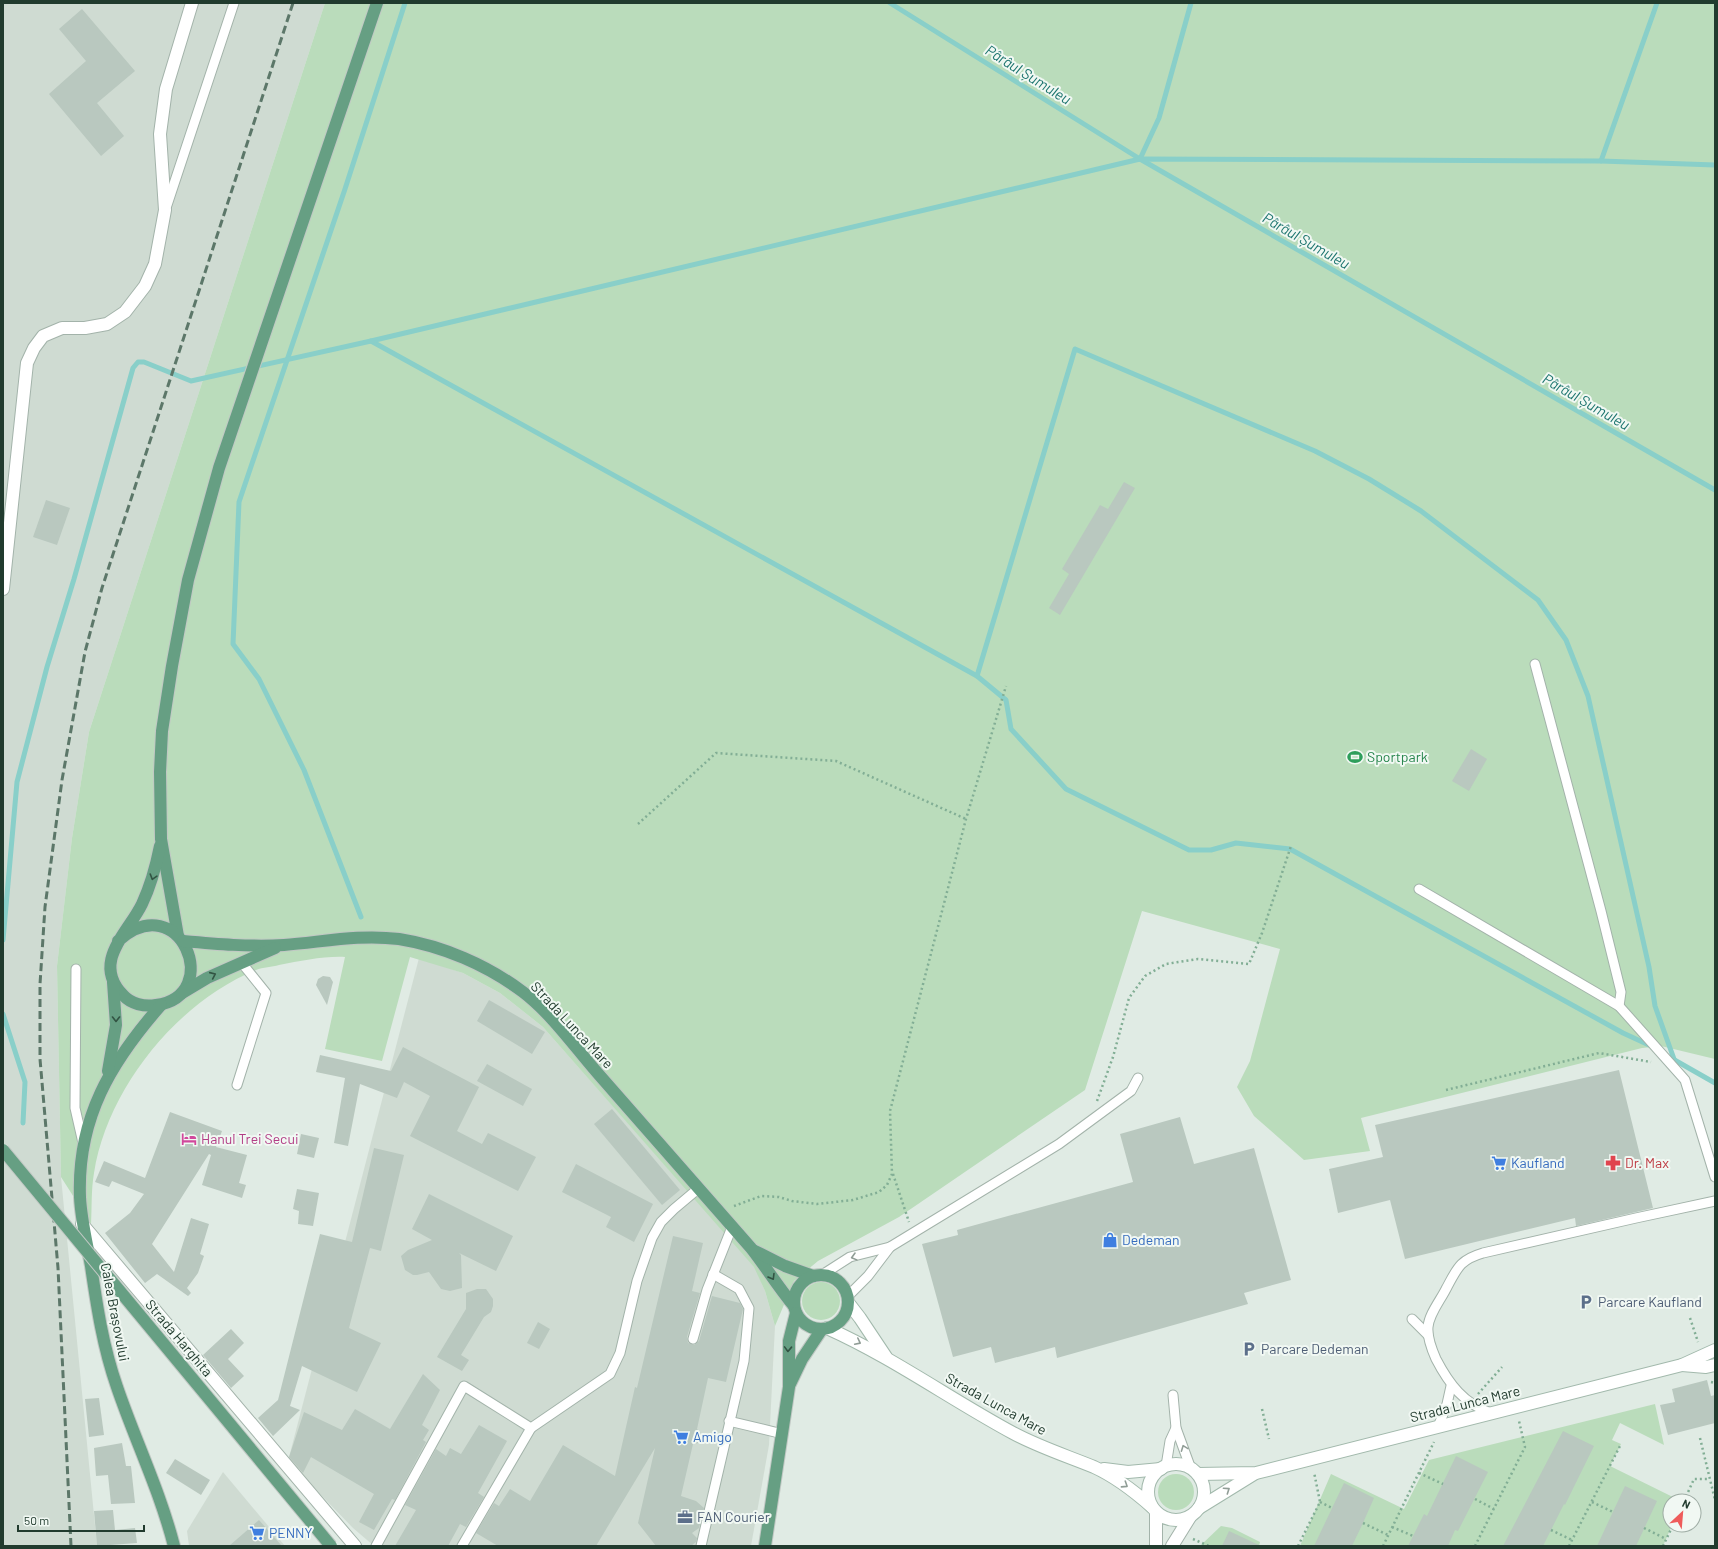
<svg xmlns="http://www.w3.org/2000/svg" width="1718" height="1549" font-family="Barlow,sans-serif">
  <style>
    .built { fill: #cfdbd2 }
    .green { fill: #badcbb }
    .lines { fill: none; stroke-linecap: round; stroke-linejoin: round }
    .stream { stroke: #89cfc9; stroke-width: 5 }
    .building { fill: #b9c8bf }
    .lane-casing { stroke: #a3b3aa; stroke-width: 11 }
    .street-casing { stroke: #a3b3aa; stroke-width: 14 }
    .secondary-casing { stroke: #a2b9ac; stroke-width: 14 }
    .primary-casing { stroke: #c1c8c4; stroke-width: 14 }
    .path { stroke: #82ae95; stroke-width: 2.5; stroke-dasharray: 2 3; stroke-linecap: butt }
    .lane { stroke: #fff; stroke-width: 9 }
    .street { stroke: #fff; stroke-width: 12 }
    .secondary { stroke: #fff; stroke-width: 12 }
    .primary { stroke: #669f83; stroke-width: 12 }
    .rail { stroke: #5c7769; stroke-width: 3; stroke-dasharray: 8 4; stroke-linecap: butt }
    .primary-bridge-casing { stroke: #c1c8c4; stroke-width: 14; stroke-linecap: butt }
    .primary-bridge { stroke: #669f83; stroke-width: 12 }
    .oneway { stroke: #325443 }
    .oneway2 { stroke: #909d96 }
    .labels { text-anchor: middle; stroke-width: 4; stroke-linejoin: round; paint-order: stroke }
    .leisure-label { font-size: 14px; fill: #27864d; stroke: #f1f8f3; text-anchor: start }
    .street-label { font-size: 14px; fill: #213b2e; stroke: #f1f8f3 }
    .hotel-label { font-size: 14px; fill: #b23c85; stroke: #f1f8f3; text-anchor: start }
    .shop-label { font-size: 14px; fill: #366cbe; stroke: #f1f8f3; text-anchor: start }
    .health-label { font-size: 14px; fill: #be3a42; stroke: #f1f8f3; text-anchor: start }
    .service-label { font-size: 14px; fill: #4e5e75; stroke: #f1f8f3; text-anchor: start }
    .water-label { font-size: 15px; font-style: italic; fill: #1d756f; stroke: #f1f8f3 }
  </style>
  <rect width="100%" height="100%" fill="#e0ebe4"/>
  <g class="built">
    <polygon points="3,3 325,3 89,732 72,838 57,966 61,1177 97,1546 3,1546"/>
    <polygon points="419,958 463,973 500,993 543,1027 755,1267 765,1291 775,1326 769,1445 751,1546 374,1546 353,1528 288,1461"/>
    <polygon points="223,1472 285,1546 189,1546 187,1531"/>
  </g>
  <g class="green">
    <path d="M325,3h1390v1056l-54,-13 -19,2 -281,70 9,33 -66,9 -50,-44 -17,-29 13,-26 30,-112 -138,-38 -57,179 -186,127 -81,44 -24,20 -19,45 -10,-35 -11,-24 -211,-240 -43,-34 -37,-20 -53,-16 -28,104 -57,-12 20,-92c-21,-1 -44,4 -66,8 -7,2 -16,2 -23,5 -79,32 -149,119 -162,203 -3,17 -2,35 -3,51l-30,-47 -4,-211 15,-128 17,-106z"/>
    <circle cx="821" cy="1301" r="19"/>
    <polygon points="1655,1404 1664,1445 1620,1423 1612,1440 1621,1444 1610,1466 1681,1501 1670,1501 1670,1525 1672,1525 1663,1546 1300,1546 1331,1474 1404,1509 1429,1460"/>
    <circle cx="1176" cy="1492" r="18"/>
    <polygon points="1221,1526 1232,1528 1260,1542 1259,1546 1200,1546"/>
  </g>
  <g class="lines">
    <g class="stream">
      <polyline points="890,3 1140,159 1715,490"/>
      <polyline points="1140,159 1159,118 1191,3"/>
      <polyline points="1601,161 1657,3"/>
      <polyline points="371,341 977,676 1006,700 1011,729 1066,789 1189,850 1211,850 1236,843 1290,849 1623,1033 1649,1045"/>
      <polyline points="977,676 1075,349 1315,451 1369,479 1421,511 1538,600 1566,640 1588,696 1649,967 1655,1006 1674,1059"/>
      <polyline points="361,917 304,770 259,679 233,644 239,502 345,189 405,3"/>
      <polyline points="3,940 17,782 47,667 74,579 133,368 138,362 144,362 191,381 371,341 1140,159 1601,161 1715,165"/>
      <polyline points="3,1014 25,1082 23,1123"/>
      <polyline points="1671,1058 1715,1083"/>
    </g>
  </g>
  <g class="building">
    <polygon points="82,9 135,71 97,103 124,136 101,156 49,94 86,61 59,29"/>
    <polygon points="1124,482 1135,488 1060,615 1049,608 1069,574 1062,569 1100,505 1108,509"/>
    <polygon points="46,500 70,508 57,545 33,537"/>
    <polygon points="1471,749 1487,759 1469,791 1452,781"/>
    <polygon points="323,976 330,977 333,982 327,1005 316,985 318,979"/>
    <polygon points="489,1000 545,1032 532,1054 477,1021"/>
    <polygon points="403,1047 479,1087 457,1131 482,1144 488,1133 536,1157 518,1191 410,1136 430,1096 404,1082 397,1098 360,1084 348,1146 334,1143 345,1078 316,1072 320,1055 391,1071"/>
    <polygon points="487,1064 532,1089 523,1106 477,1081"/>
    <polygon points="1619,1070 1653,1208 1576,1226 1575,1218 1405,1259 1390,1200 1338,1213 1329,1169 1383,1157 1375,1125"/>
    <polygon points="612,1109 680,1190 662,1205 594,1124"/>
    <polygon points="170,1112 222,1131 216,1147 247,1155 239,1183 246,1185 242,1198 202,1185 211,1155 209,1154 152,1244 174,1272 191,1218 209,1224 200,1254 204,1256 198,1273 187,1288 191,1293 188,1296 157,1274 145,1283 105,1233 130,1213 144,1194 112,1181 109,1187 95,1182 104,1161 145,1178"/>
    <polygon points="1180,1117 1194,1164 1254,1148 1291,1280 1244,1293 1248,1304 1057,1358 1055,1347 995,1363 991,1347 953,1357 922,1244 958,1235 957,1230 1133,1182 1120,1134"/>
    <polygon points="301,1134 319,1138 314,1158 297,1154"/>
    <polygon points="374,1148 404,1155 381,1251 370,1248 349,1328 381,1343 357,1392 302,1366 290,1406 300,1410 273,1436 258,1418 278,1400 320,1234 352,1242"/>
    <polygon points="576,1164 653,1204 634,1242 606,1227 611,1217 562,1192"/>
    <polygon points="297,1189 319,1193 313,1226 298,1224 299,1211 293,1209"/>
    <polygon points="429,1194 513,1236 496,1271 459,1253 461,1255 462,1288 450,1291 441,1289 429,1272 417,1275 413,1275 405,1270 401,1256 408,1250 432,1240 412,1229"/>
    <polygon points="673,1236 703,1243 692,1291 700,1293 687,1337 688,1343 694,1345 699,1341 712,1296 740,1303 743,1309 726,1382 708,1378 697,1429 701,1433 699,1443 693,1444 681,1496 696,1501 704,1508 699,1528 692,1533 697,1538 696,1542 691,1546 656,1546 638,1523 655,1448 596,1546 498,1546 476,1533 494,1503 499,1506 510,1489 530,1501 563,1445 615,1476 635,1387 637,1388"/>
    <polygon points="477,1289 486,1289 493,1299 493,1306 491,1312 484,1317 461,1355 469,1360 462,1371 437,1357 466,1309 466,1293"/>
    <polygon points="538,1322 550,1329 539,1349 527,1343"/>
    <polygon points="231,1329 244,1343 228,1359 244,1376 231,1388 203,1355"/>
    <polygon points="423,1374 440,1390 422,1425 429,1430 423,1440 426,1442 395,1500 392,1499 374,1530 359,1522 374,1494 311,1457 303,1473 289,1457 304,1412 342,1430 355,1409 390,1429"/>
    <polygon points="1707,1380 1711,1396 1715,1395 1715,1423 1668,1435 1660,1405 1675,1402 1672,1389"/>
    <polygon points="99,1398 104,1435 89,1437 85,1399"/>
    <polygon points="479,1425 507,1441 478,1493 484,1497 466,1527 460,1524 448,1546 395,1546 416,1510 405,1505 436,1449 446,1456 450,1448 461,1454"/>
    <polygon points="1563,1431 1594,1446 1565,1505 1564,1504 1543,1546 1503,1546"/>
    <polygon points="122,1443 126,1466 131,1466 135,1503 111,1504 108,1475 96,1476 94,1448"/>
    <polygon points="1456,1456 1488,1472 1458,1531 1455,1530 1448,1546 1408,1546 1424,1514 1427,1516"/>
    <polygon points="175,1459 210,1480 201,1495 166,1473"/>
    <polygon points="1344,1483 1374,1498 1363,1523 1352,1546 1314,1546"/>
    <polygon points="1625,1486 1657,1501 1636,1546 1597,1546"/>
    <polygon points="113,1510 115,1530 135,1528 137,1543 97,1546 94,1511"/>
    <polygon points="259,1520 282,1546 229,1546"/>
    <polygon points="1229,1531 1261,1546 1222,1546"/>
  </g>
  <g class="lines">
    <g class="lane-casing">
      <g id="lane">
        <polyline points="167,205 234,3"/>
        <polyline points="1535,664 1601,911 1621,992 1619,1006"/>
        <polyline points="1419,889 1619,1006 1685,1080 1715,1177"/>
        <polyline points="76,969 75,1108 83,1143"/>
        <polyline points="237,1085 266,993 241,962"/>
        <polyline points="822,1275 850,1257 890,1247 1059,1144 1131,1091 1138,1078"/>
        <polyline points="848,1296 868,1276 890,1247"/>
        <polyline points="1412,1319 1428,1335"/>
        <polyline points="693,1339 707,1290 732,1227"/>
        <polyline points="1173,1395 1176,1428 1191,1469"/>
        <path d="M1491,1413c-27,-9 -42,-29 -55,-54 -4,-9 -9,-21 -8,-32 1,-13 12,-26 18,-38 11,-20 13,-29 37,-36l153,-35 79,-17"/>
        <polyline points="729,1421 783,1434"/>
        <polyline points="1438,1427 1447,1404 1451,1386"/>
        <polyline points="531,1428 610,1374 620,1353 637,1281 652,1238 661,1222 674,1209 699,1188"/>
        <polyline points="1166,1466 1170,1441 1176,1428"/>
        <polyline points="376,1546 464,1386 531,1428 462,1546"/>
        <polyline points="701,1546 744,1361 749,1308 739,1289 713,1274"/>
      </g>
    </g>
    <g class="street-casing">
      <g id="street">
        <polyline points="3,589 27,363 34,348 43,336 62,328 85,328 107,324 125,312 145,286 155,264 165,210 160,134 166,89 192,3"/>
        <polyline points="82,1224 355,1546"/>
        <polyline points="1156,1546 1156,1512"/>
        <polyline points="1172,1546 1190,1517"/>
      </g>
    </g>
    <g class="secondary-casing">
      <g id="secondary">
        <polyline points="850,1305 860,1318 886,1357"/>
        <path d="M827,1328c65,29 123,71 186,105 26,14 54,23 81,34 22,10 40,24 58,40"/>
        <polyline points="1682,1365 1706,1367 1715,1365"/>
        <circle cx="1176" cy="1492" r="28"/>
        <polyline points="1104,1469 1128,1472 1161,1469"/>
        <polyline points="1198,1474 1256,1473 1682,1365 1715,1350"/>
        <polyline points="1199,1508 1254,1474"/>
      </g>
    </g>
    <g class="primary-casing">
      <g id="primary">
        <polyline points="178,936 161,839 160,772 162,731 172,666 188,580 219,468 377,3"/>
        <path d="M118,941c62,-56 107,55 38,64 -12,2 -25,-1 -33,-10 -32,-33 5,-62 19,-91 9,-19 14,-38 18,-58"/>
        <path d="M183,941c33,3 67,6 101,4 39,-3 75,-11 115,-6 44,7 88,26 124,53 30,23 53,57 78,85 50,57 100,114 150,171 15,19 27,39 43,58"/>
        <polyline points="182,993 207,978 275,948"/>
        <path d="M161,1005c-50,57 -84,113 -81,192 1,23 7,46 11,69 6,41 12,81 26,121 18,53 43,104 57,159"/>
        <polyline points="108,1071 116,1025 113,982"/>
        <polyline points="755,1251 785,1266 813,1276"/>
        <circle cx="821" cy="1302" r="27"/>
        <polyline points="790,1384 802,1359 822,1329"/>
        <polyline points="765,1546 789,1387 789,1341 796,1313"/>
      </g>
    </g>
    <g class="path">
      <polyline points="638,824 716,753 836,761 966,819"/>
      <polyline points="1446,1090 1599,1053 1651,1062"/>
      <polyline points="1097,1101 1113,1057 1129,998 1145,976 1166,964 1198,959 1249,964 1262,933 1291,846"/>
      <polyline points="893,1174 909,1222"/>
      <polyline points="734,1206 761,1196 779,1197 792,1201 817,1204 853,1200 879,1192 887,1185 892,1174 890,1111 966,819 1006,686"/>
      <polyline points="1690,1318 1698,1342"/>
      <polyline points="1711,1382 1715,1383"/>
      <polyline points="1478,1394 1502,1367"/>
      <polyline points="1262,1409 1269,1439"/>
      <polyline points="1700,1438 1715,1500"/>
      <polyline points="1419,1473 1443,1484"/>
      <polyline points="1475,1499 1494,1509"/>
      <polyline points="1684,1501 1694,1479 1709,1479"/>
      <polyline points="1320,1502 1332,1508"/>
      <polyline points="1592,1502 1613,1512"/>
      <polyline points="1363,1523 1388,1535"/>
      <polyline points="1392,1527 1413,1536"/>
      <polyline points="1644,1528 1666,1539"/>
      <polyline points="1551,1530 1572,1540"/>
      <polyline points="1193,1539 1209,1546"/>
      <polyline points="1298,1546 1320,1502 1314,1472"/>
      <polyline points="1383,1546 1434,1442"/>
      <polyline points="1475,1546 1525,1447 1519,1421"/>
      <polyline points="1569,1546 1621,1444"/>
      <polyline points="1663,1546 1673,1525"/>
    </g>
    <use href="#lane" class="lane"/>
    <use href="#street" class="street"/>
    <use href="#secondary" class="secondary"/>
    <use href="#primary" class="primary"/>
    <polyline class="rail" points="71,1546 58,1268 40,1059 40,984 45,907 62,780 85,652 102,588 293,3"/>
    <g class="primary-bridge-casing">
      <polyline id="primary-bridge" points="3,1150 331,1546"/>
    </g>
    <use href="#primary-bridge" class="primary-bridge"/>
  </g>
  <defs><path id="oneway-chevron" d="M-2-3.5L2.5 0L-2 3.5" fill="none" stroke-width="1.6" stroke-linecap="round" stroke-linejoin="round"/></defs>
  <g class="oneway">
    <use href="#oneway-chevron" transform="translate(153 877) rotate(107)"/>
    <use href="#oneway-chevron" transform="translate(213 975) rotate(-24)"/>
    <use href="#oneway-chevron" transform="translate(116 1019) rotate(90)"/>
    <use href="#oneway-chevron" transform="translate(772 1277) rotate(59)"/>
    <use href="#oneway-chevron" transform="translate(788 1349) rotate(92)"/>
  </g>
  <g class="oneway2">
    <use href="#oneway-chevron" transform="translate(854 1257) rotate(165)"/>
    <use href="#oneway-chevron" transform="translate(858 1342) rotate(27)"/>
    <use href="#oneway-chevron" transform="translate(1184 1448) rotate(-111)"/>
    <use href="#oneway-chevron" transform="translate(1125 1485) rotate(33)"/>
    <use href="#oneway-chevron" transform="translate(1227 1490) rotate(-34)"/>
  </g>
  <defs>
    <g id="stadium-bare" transform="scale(1.2)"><path d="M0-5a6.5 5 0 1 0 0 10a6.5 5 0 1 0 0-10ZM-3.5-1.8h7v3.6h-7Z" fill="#2e9e5b" stroke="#f1f8f3" stroke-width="2.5" paint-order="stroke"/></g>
    <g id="hotel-bare" transform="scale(1.2)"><path d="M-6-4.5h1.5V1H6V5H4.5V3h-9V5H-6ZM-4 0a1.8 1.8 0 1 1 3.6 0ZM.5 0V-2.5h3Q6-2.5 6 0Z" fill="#d1479c" stroke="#f1f8f3" stroke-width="2.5" paint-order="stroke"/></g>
    <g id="supermarket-bare" transform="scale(1.2)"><path d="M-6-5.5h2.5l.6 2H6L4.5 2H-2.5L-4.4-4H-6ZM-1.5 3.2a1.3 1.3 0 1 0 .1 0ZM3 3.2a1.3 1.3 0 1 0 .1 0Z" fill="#3f7fe0" stroke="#f1f8f3" stroke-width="2.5" paint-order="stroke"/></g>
    <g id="pharmacy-bare" transform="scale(1.2)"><path d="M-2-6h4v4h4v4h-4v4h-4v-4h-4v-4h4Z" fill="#e0444e" stroke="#f1f8f3" stroke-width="2.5" paint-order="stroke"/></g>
    <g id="shop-bare" transform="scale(1.2)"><path d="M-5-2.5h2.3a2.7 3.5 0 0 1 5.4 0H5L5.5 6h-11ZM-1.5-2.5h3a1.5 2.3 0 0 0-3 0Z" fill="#3f7fe0" stroke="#f1f8f3" stroke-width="2.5" paint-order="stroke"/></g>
    <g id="parking-bare" transform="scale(1.2)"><path d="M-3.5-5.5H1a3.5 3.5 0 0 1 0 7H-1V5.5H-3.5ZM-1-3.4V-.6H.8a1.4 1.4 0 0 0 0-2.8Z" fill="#5c6f8a" stroke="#f1f8f3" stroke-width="2.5" paint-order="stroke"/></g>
    <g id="office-bare" transform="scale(1.2)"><path d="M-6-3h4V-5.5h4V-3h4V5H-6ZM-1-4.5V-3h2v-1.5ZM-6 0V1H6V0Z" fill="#5c6f8a" stroke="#f1f8f3" stroke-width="2.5" paint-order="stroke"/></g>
  </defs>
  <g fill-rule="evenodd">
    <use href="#stadium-bare" x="1355" y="757"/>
    <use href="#hotel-bare" x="189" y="1139"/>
    <use href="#supermarket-bare" x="1499" y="1163"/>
    <use href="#pharmacy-bare" x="1613" y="1163"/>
    <use href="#shop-bare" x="1110" y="1240"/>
    <use href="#parking-bare" x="1586" y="1302"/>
    <use href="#parking-bare" x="1249" y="1349"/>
    <use href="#supermarket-bare" x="681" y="1437"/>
    <use href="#office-bare" x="685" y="1517"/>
    <use href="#supermarket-bare" x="257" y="1533"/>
  </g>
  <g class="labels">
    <g class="leisure-label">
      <text x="1367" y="762">Sportpark</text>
    </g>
    <g class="street-label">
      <text transform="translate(572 1025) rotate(47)" y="5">Strada Lunca Mare</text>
      <text transform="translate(115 1312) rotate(79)" y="5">Calea Brașovului</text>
      <text transform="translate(179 1338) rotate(50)" y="5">Strada Harghita</text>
      <text transform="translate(996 1404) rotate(29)" y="5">Strada Lunca Mare</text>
      <text transform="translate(1465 1404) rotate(-14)" y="5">Strada Lunca Mare</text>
    </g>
    <g class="hotel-label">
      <text x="201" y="1144">Hanul Trei Secui</text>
    </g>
    <g class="shop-label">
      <text x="1511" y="1168">Kaufland</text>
      <text x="1122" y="1245">Dedeman</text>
      <text x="693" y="1442">Amigo</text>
      <text x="269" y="1538">PENNY</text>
    </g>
    <g class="health-label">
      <text x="1625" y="1168">Dr. Max</text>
    </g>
    <g class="service-label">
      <text x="1598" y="1307">Parcare Kaufland</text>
      <text x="1261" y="1354">Parcare Dedeman</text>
      <text x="697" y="1522">FAN Courier</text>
    </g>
    <g class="water-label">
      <text transform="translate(1028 75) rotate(32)" y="5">Pârâul Șumuleu</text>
      <text transform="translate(1306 241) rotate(30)" y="5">Pârâul Șumuleu</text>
      <text transform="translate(1586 402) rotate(30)" y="5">Pârâul Șumuleu</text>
    </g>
  </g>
  <rect width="1718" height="1549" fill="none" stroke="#213b2e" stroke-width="8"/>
  <g transform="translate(1682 1513) rotate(26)"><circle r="19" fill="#f1f8f3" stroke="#9eaca4"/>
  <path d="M0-3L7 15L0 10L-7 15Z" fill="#ee5c5b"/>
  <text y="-6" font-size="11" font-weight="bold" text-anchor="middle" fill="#213b2e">N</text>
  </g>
  <path d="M18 1525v6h126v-6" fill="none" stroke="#213b2e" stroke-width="2"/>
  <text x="24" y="1525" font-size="12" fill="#213b2e" stroke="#f1f8f3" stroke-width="3" paint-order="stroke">50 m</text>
</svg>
